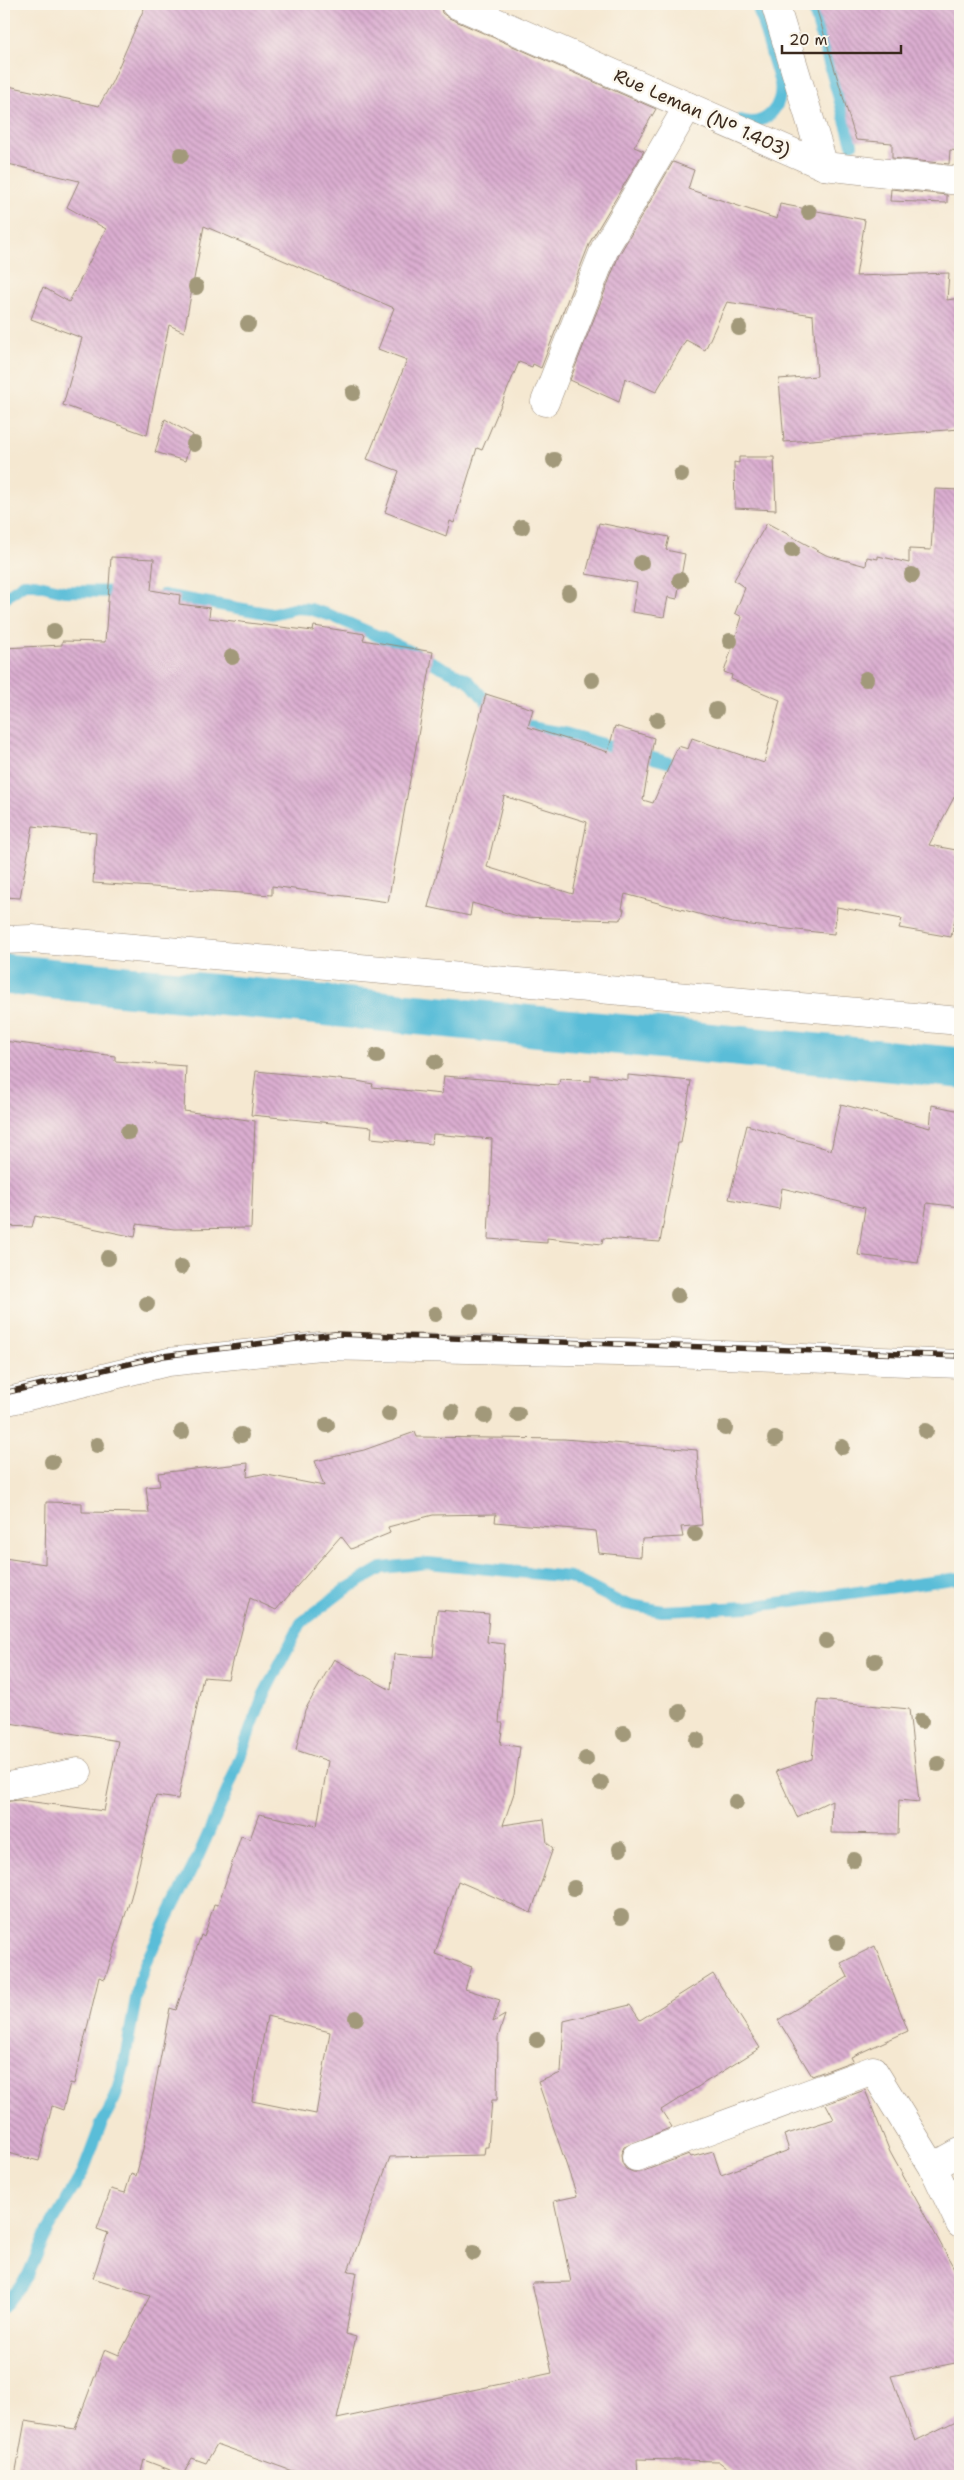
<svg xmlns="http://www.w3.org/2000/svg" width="964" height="2480" font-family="'Shantell Sans',sans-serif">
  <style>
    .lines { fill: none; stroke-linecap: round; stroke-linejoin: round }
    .stream { stroke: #5abdd8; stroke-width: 12 }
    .canal { stroke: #5abdd8; stroke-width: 41 }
    .building { fill: url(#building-back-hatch); fill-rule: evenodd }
    .minor-casing { stroke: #988978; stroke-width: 29 }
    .minor { stroke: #fff; stroke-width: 28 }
    .rail-casing { stroke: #3b2a1e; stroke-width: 5.5 }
    .rail { stroke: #fbf7ec; stroke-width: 4; stroke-dasharray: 11; stroke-linecap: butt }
    .tree { fill: #a2997a }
    .labels { text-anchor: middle; stroke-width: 5; stroke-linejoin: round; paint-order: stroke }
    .street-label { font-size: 18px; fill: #3b2a1e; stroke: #fbf7ec }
  </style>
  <defs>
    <pattern id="building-back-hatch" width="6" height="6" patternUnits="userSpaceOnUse" patternTransform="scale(1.25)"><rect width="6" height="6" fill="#dbaed1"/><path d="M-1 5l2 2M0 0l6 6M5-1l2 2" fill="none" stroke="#b38ea9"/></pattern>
  </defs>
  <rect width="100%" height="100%" fill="#fbf7ec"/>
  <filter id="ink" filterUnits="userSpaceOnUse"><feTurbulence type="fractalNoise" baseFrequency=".02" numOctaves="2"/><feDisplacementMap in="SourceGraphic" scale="10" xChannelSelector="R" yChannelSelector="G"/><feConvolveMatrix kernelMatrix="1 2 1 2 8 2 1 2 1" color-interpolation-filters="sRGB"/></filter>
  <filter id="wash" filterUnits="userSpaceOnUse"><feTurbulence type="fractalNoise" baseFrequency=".0096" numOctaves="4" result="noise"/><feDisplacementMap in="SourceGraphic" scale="20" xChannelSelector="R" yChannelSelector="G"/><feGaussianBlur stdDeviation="1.12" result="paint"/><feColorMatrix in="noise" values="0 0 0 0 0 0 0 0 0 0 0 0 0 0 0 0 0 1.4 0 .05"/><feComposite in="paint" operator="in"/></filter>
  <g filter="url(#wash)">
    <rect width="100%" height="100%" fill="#f5e8d1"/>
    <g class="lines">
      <g class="stream">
        <polyline points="812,4 852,144"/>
        <path d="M740,120c25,9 44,-14 40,-37l-23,-79"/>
        <polyline points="163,595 272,614 297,608 310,609 332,616 387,640 468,680 495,712"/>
        <polyline points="4,598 24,584 35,584 64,591 125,592"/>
        <polyline points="513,724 564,733 685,767"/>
        <polyline points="4,2307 28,2275 46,2234 83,2172 100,2127 115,2098 123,2070 139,1982 145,1964 197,1859 228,1789 263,1696 301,1623 343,1591 382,1568 428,1563 570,1577 621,1603 662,1611 748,1607 960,1578"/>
      </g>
      <polyline class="canal" points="4,974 960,1068"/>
    </g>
    <g id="blocks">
      <g class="building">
        <polygon points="146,4 440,4 442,13 449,18 656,109 634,147 644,151 590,242 541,368 533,364 532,367 519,362 482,450 477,448 454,523 450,521 446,536 385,512 399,471 367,459 407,360 378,349 394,308 204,226 184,332 169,325 147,435 63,405 82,338 31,319 43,287 69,302 106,229 67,207 79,181 4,163 4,85 99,106 112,82"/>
        <polygon points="815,4 960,4 960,151 950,150 949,164 892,158 892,143 856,140"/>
        <polygon points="673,162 694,170 688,189 777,219 780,204 865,220 856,276 949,273 947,300 960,298 960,429 784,442 779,379 817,376 813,315 727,302 705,350 686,340 656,392 625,378 619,402 570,380 619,255"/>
        <polygon points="891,189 947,195 947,203 890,201"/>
        <polygon points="165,419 193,435 185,461 155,452"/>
        <polygon points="739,457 774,457 776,510 735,508 734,462 739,463"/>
        <path d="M935,489l25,1v296l-31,59 27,5 -1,4 5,2v42l-9,39 -52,-9 3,-9 -65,-12 -3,27 -102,-11 -107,-29 -3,15h2l-2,9 -3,2 -98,-3 -49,-14 -2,13 -42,-9 58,-213 47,15 -5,18 80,25 7,-26 39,12 -11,62 10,3 25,-57 10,3 4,-11 72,25 16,-63 -49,-21 1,-4 -8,-3 18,-55 -7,-4 10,-25 -11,-8 33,-57 59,32 40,11 1,-9 11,2v-3l31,7v-14l22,1zM504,796l83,26 -14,72 -86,-27z"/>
        <polygon points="599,523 669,537 666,550 685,554 677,599 668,597 664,617 632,612 637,583 586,574"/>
        <polygon points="111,557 154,559 151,590 180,595 179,604 210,608 209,618 313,631 314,626 365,634 363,640 433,652 388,902 272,886 272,895 93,883 96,833 33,826 20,898 4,897 4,648 62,645 62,641 105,642"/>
        <polygon points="4,1041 115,1056 115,1061 186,1066 184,1111 255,1121 251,1228 174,1229 137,1224 135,1237 35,1216 32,1227 4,1226"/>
        <polygon points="256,1071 357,1081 373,1084 372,1087 442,1094 444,1076 559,1085 560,1079 591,1081 591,1075 628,1080 628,1075 691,1081 681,1143 678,1143 660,1242 603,1238 602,1244 547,1238 547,1243 488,1239 492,1139 433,1134 432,1144 371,1138 372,1127 251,1115"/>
        <polygon points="841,1104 930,1128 932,1105 960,1111 960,1207 927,1203 918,1263 858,1255 865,1208 782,1188 779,1209 729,1199 747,1125 831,1150"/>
        <polygon points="415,1432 417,1437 564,1439 697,1450 702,1525 681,1527 683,1537 642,1539 641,1557 599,1553 596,1531 495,1522 496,1514 433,1515 388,1527 390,1533 351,1549 341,1536 276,1610 250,1598 235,1658 233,1658 228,1679 203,1677 178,1799 156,1796 131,1897 105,1979 99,1977 74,2084 70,2083 63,2110 52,2106 39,2161 4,2152 4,1802 18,1800 104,1811 118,1741 4,1722 4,1558 45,1564 46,1502 82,1503 82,1512 149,1513 146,1487 160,1486 158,1473 248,1463 247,1477 262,1474 324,1486 315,1461 364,1450"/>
        <path d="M437,1610l52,4 -2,28 18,2 -6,79h4l-3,21 20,3 -6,46 -11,32 41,-6 3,24 6,5 -22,65 -73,-32 -23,73 37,13 -7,22 35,11 -7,22 12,-7 -7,22 -1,63h-5l-4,47h-3l-1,8 -94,2 -42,114 8,1 -10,62 10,3 -19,82 215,-46 -20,-90 39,-1 -17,-81 23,-5 -39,-114 23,-9 3,-52 66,-16 10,15 73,-46 47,74 -99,62 11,17 -48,20 -3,7 1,9 4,6 7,3h8l48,-18 2,3 22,-6 8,24 68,-25 -5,-15 50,-16 -8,-15 39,-14 25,62 70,127v83l-69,14 24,65 45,-22v57h-222l-20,-15 -81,-2 1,17h-332l-89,-32 -11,19 -14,-5 -9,17 -39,-15 -4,16h-125l10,-55 50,8 30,-80 14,6 31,-59 -57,-18 15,-45 -11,-4 14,-40 14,4 6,-19 5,2 7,-27 27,-141 6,2 25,-75 3,2 10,-33 4,1 23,-69 9,3 9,-25 58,12 11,-65 -32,-11 9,-40 29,-51 57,31 3,-36 39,3zM267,2016l63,16 -14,82 -64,-13z"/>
        <polygon points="818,1700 909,1709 919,1802 899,1800 898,1834 831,1833 832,1800 797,1817 776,1771 812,1759"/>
        <polygon points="875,1946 908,2031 851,2057 853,2061 812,2076 778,2020 848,1977 841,1963"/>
      </g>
    </g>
  </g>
  <g filter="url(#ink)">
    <use href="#blocks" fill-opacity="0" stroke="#988978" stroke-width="1"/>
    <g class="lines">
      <g class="minor-casing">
        <g id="minor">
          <polyline points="455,4 824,166 960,181"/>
          <polyline points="775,4 824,166"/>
          <polyline points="545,402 605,248 688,106"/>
          <polyline points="4,940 32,939 960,1021"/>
          <polyline points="4,1402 168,1362 320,1346 670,1353 960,1364"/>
          <polyline points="4,1787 78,1772"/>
          <polyline points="636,2157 873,2070 933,2167 960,2224"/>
          <polyline points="933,2167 960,2152"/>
        </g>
      </g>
      <use href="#minor" class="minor"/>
      <g class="rail-casing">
        <polyline id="rail" points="4,1393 163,1356 335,1334 960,1356"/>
      </g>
      <use href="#rail" class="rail"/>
    </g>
    <g class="tree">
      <circle cx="181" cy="155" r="8"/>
      <circle cx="809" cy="212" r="8"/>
      <circle cx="196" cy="287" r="8"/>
      <circle cx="248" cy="324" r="8"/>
      <circle cx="739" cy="328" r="8"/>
      <circle cx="353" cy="393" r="8"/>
      <circle cx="194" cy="444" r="8"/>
      <circle cx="554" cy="460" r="8"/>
      <circle cx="681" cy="475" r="8"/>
      <circle cx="522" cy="527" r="8"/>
      <circle cx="792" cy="550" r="8"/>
      <circle cx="641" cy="563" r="8"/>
      <circle cx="912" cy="575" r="8"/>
      <circle cx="680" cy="580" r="8"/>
      <circle cx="569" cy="593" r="8"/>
      <circle cx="54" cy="631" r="8"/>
      <circle cx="730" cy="641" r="8"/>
      <circle cx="232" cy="657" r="8"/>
      <circle cx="866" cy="679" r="8"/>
      <circle cx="592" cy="680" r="8"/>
      <circle cx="716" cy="710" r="8"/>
      <circle cx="657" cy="720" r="8"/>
      <circle cx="377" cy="1056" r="8"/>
      <circle cx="435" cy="1062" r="8"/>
      <circle cx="128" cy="1132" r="8"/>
      <circle cx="108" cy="1258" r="8"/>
      <circle cx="181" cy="1267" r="8"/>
      <circle cx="678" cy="1295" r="8"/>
      <circle cx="147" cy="1304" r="8"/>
      <circle cx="471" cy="1311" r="8"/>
      <circle cx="435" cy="1314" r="8"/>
      <circle cx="452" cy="1412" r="8"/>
      <circle cx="389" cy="1414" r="8"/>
      <circle cx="518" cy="1414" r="8"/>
      <circle cx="485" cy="1416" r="8"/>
      <circle cx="327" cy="1425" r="8"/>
      <circle cx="725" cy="1428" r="8"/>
      <circle cx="926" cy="1431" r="8"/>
      <circle cx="182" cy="1432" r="8"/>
      <circle cx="241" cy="1435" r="8"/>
      <circle cx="775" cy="1439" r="8"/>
      <circle cx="97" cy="1445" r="8"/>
      <circle cx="842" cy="1447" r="8"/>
      <circle cx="52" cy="1462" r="8"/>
      <circle cx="695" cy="1534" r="8"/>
      <circle cx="826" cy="1641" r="8"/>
      <circle cx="875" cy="1661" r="8"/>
      <circle cx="680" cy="1712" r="8"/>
      <circle cx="921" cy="1721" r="8"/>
      <circle cx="624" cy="1733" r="8"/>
      <circle cx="697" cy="1740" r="8"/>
      <circle cx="586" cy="1759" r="8"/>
      <circle cx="938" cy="1764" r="8"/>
      <circle cx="601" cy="1783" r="8"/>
      <circle cx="736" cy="1802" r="8"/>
      <circle cx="620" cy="1849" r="8"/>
      <circle cx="854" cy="1860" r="8"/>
      <circle cx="574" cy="1888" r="8"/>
      <circle cx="621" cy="1917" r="8"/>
      <circle cx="837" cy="1942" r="8"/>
      <circle cx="356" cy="2018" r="8"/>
      <circle cx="537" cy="2040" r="8"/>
      <circle cx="473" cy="2253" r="8"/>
    </g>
  </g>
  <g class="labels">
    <g class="street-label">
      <text transform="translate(702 113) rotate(24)" y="6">Rue Leman (N° 1.403)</text>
    </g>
  </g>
  <rect width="964" height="2480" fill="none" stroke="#fbf7ec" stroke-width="20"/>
  <path d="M782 45v8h119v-8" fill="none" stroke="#3b2a1e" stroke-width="2.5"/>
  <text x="789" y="45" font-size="15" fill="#3b2a1e" stroke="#fbf7ec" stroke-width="4" paint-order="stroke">20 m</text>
</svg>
